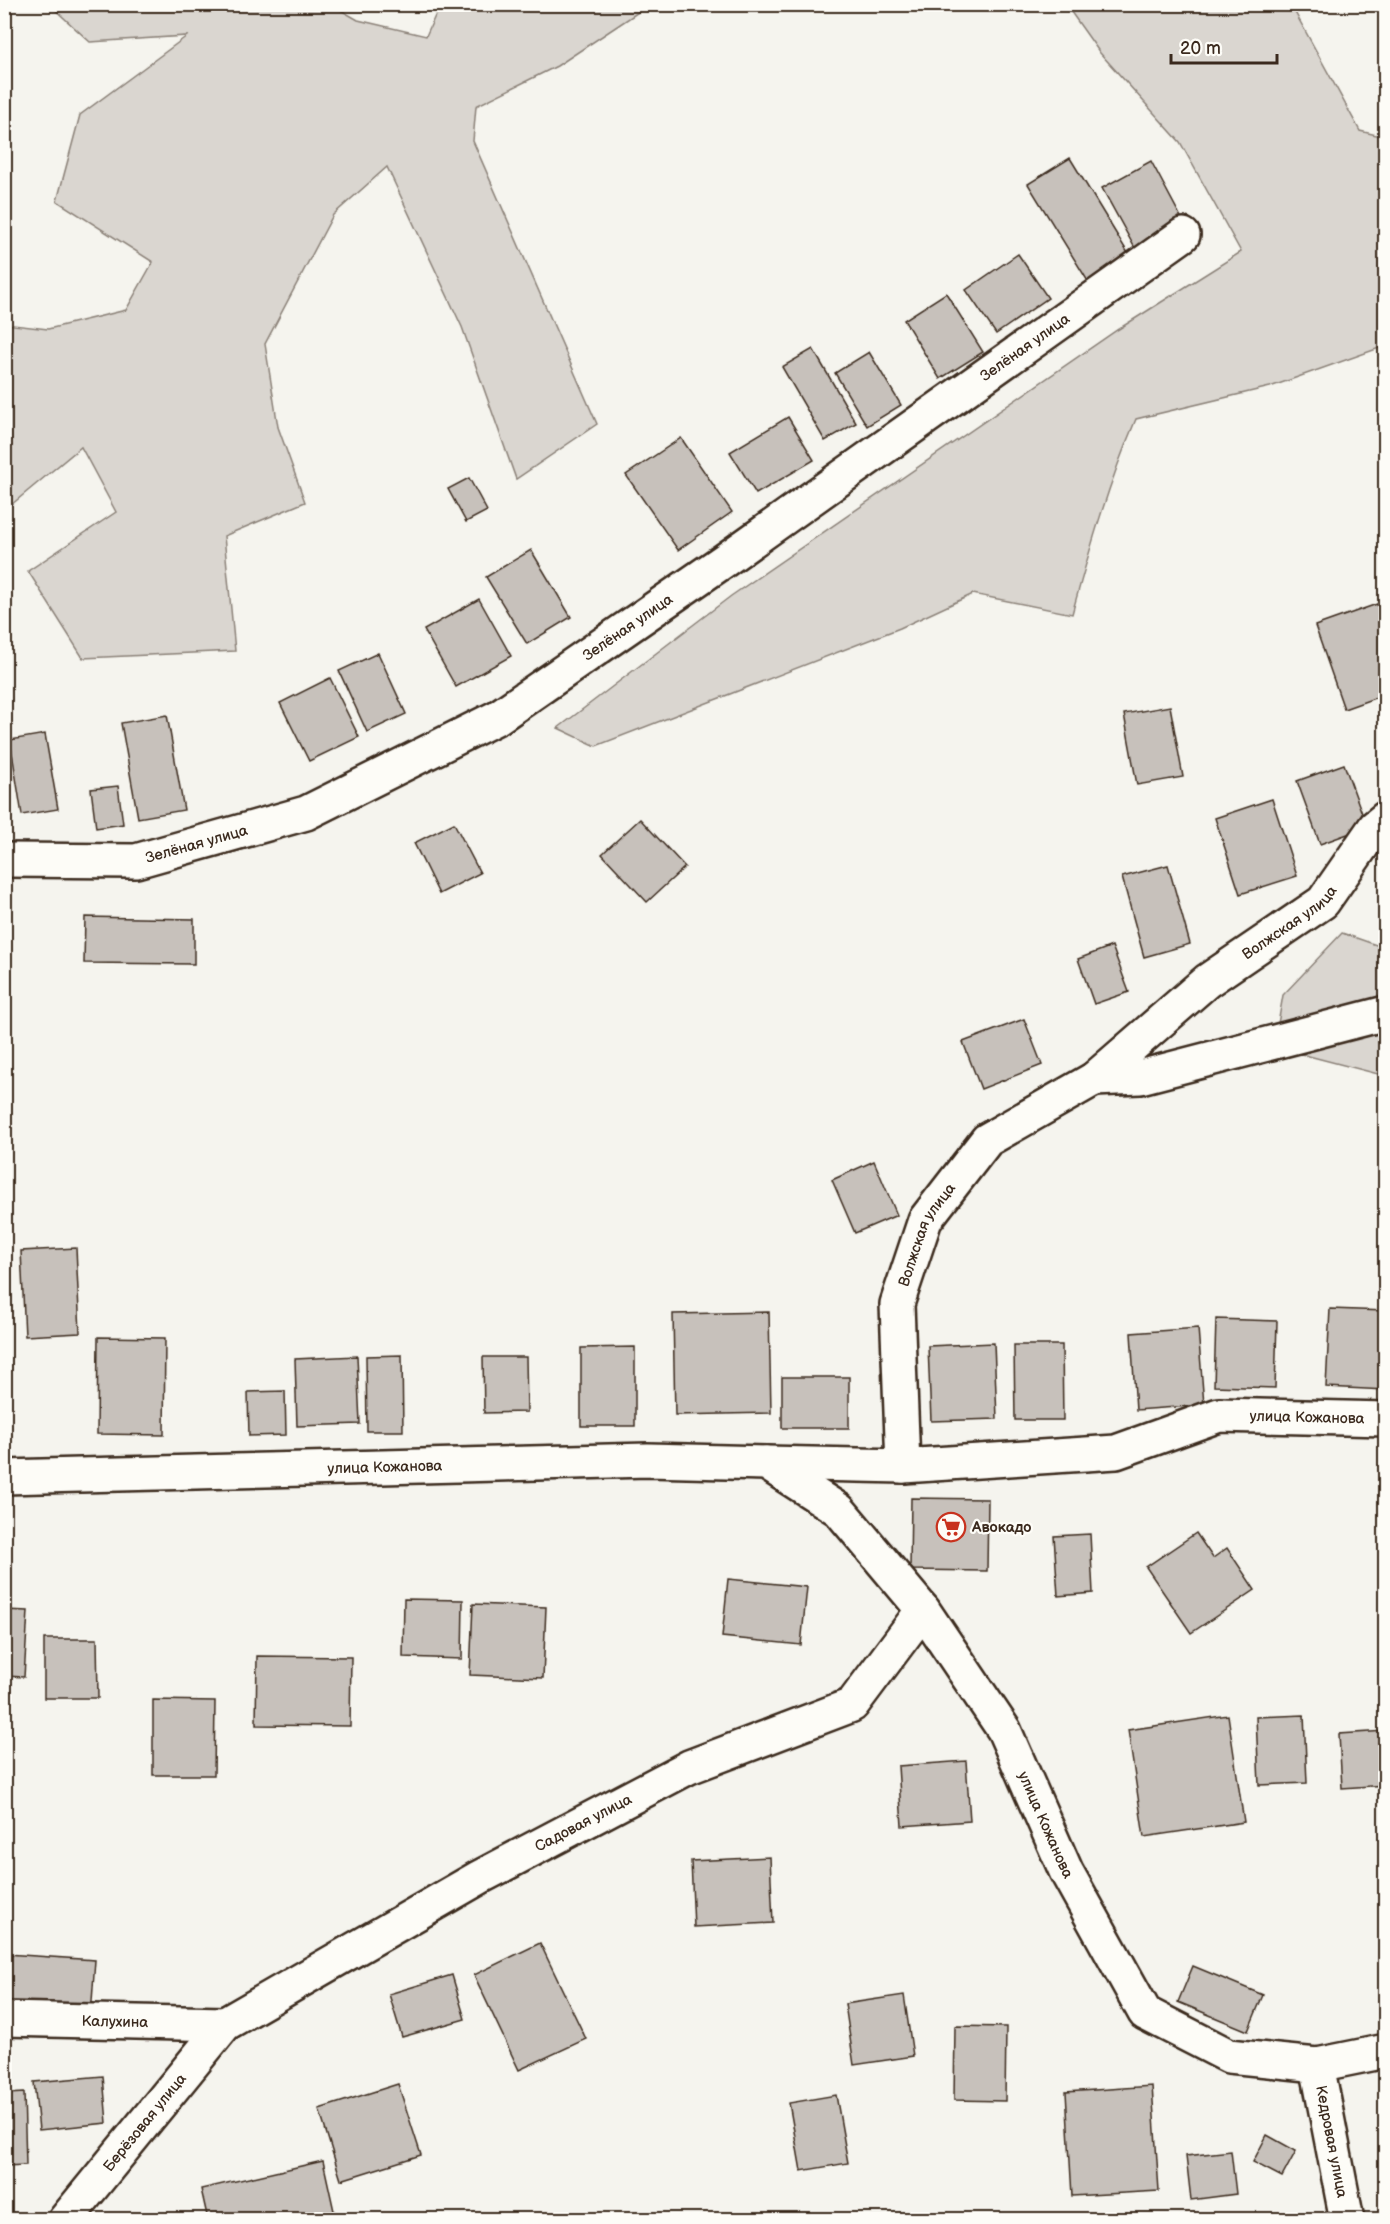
<svg xmlns="http://www.w3.org/2000/svg" width="1390" height="2224" font-family="'Balsamiq Sans',sans-serif">
  <style>
    .green { fill: #dad6d0; stroke: #8a8077; stroke-width: 1.5 }
    .building { fill: #c7c1bb; stroke: #3b2a1e; stroke-width: 1.5 }
    .lines { fill: none; stroke-linecap: round; stroke-linejoin: round }
    .minor-casing { stroke: #3b2a1e; stroke-width: 38 }
    .tertiary-casing { stroke: #3b2a1e; stroke-width: 38 }
    .minor { stroke: #fdfcf7; stroke-width: 33 }
    .tertiary { stroke: #fdfcf7; stroke-width: 33 }
    .labels { text-anchor: middle; stroke-width: 4.5; stroke-linejoin: round; paint-order: stroke }
    .street-label { font-size: 15px; fill: #3b2a1e; stroke: #fdfcf7 }
    .poi-label { font-size: 15px; font-weight: bold; fill: #3b2a1e; stroke: #fdfcf7; text-anchor: start }
  </style>
  <rect width="100%" height="100%" fill="#f5f4ee"/>
  <filter id="ink" filterUnits="userSpaceOnUse"><feTurbulence type="fractalNoise" baseFrequency=".0167" numOctaves="2"/><feDisplacementMap in="SourceGraphic" scale="12" xChannelSelector="R" yChannelSelector="G"/><feConvolveMatrix kernelMatrix="1 2 1 2 8 2 1 2 1" color-interpolation-filters="sRGB"/></filter>
  <g filter="url(#ink)">
    <g class="green">
      <polygon points="50,5 332,5 358,20 426,36 440,5 649,5 557,66 476,106 473,141 597,424 516,479 462,327 387,167 333,215 265,344 278,427 305,502 224,536 235,651 83,658 28,571 116,512 81,447 5,510 5,324 48,329 126,310 153,262 57,201 80,115 187,36 90,42"/>
      <path d="M1066,5h225l69,126 25,6v209l-115,41 -134,32c-27,63 -46,129 -64,195l-99,-20 -73,34 -304,118 -38,-18 173,-132 386,-266 124,-78 -61,-110 -80,-89z"/>
      <polygon points="1342,933 1385,948 1385,1073 1378,1074 1274,1047 1283,995"/>
    </g>
    <g class="building">
      <polygon points="1070,158 1131,258 1089,283 1028,184"/>
      <polygon points="1151,161 1184,223 1136,250 1102,188"/>
      <polygon points="1018,254 1048,298 996,334 966,290"/>
      <polygon points="946,293 983,352 940,379 904,320"/>
      <polygon points="813,349 856,423 825,441 782,367"/>
      <polygon points="869,352 901,405 867,426 835,373"/>
      <polygon points="788,417 814,460 756,494 730,452"/>
      <polygon points="681,438 732,512 678,550 626,475"/>
      <polygon points="469,478 487,511 466,522 448,489"/>
      <polygon points="531,550 571,617 527,644 486,577"/>
      <polygon points="479,599 511,656 456,687 424,630"/>
      <polygon points="1377,604 1386,628 1386,694 1344,709 1315,626"/>
      <polygon points="378,653 406,714 367,732 339,671"/>
      <polygon points="330,678 359,737 309,761 280,703"/>
      <polygon points="1170,706 1183,777 1137,785 1124,714"/>
      <polygon points="167,715 184,810 138,818 121,723"/>
      <polygon points="45,734 58,809 22,815 10,740"/>
      <polygon points="1344,764 1367,827 1320,844 1297,781"/>
      <polygon points="118,786 123,824 96,828 91,789"/>
      <polygon points="1272,799 1297,876 1240,894 1215,818"/>
      <polygon points="640,819 685,867 647,902 602,854"/>
      <polygon points="454,823 480,873 439,894 414,843"/>
      <polygon points="1168,865 1190,944 1144,957 1122,877"/>
      <polygon points="85,917 194,919 194,964 84,963"/>
      <polygon points="1112,946 1129,992 1094,1004 1078,959"/>
      <polygon points="1024,1019 1042,1065 981,1089 963,1042"/>
      <polygon points="874,1161 897,1215 855,1233 832,1180"/>
      <polygon points="76,1248 80,1333 25,1336 21,1251"/>
      <polygon points="1330,1309 1386,1311 1386,1390 1326,1387"/>
      <polygon points="769,1312 771,1413 675,1415 673,1314"/>
      <polygon points="1216,1319 1277,1321 1275,1388 1214,1386"/>
      <polygon points="1198,1328 1204,1405 1136,1410 1131,1333"/>
      <polygon points="98,1337 165,1338 164,1435 97,1434"/>
      <polygon points="994,1343 997,1419 931,1421 928,1346"/>
      <polygon points="1014,1345 1062,1345 1063,1420 1015,1420"/>
      <polygon points="635,1347 635,1426 581,1426 581,1348"/>
      <polygon points="402,1355 403,1431 367,1431 366,1356"/>
      <polygon points="357,1356 360,1424 297,1426 295,1359"/>
      <polygon points="483,1357 526,1357 527,1412 484,1413"/>
      <rect x="782" y="1377" width="67" height="51"/>
      <polygon points="285,1391 286,1435 249,1436 248,1392"/>
      <polygon points="911,1498 988,1499 987,1571 910,1570"/>
      <polygon points="1196,1533 1213,1558 1227,1548 1255,1590 1191,1633 1146,1567"/>
      <polygon points="1090,1534 1093,1593 1058,1596 1054,1536"/>
      <polygon points="728,1579 807,1587 801,1645 722,1637"/>
      <polygon points="404,1599 463,1600 462,1659 403,1657"/>
      <polygon points="473,1604 546,1607 543,1678 470,1675"/>
      <polygon points="4,1610 28,1611 24,1677 4,1676"/>
      <polygon points="44,1639 97,1639 98,1698 44,1698"/>
      <polygon points="257,1656 351,1657 350,1726 256,1725"/>
      <polygon points="153,1700 215,1701 214,1775 153,1775"/>
      <polygon points="1228,1715 1244,1822 1144,1837 1128,1730"/>
      <polygon points="1304,1715 1307,1783 1259,1785 1256,1717"/>
      <polygon points="1386,1731 1386,1785 1342,1788 1339,1734"/>
      <polygon points="966,1761 970,1821 902,1826 898,1766"/>
      <polygon points="770,1857 773,1923 694,1927 691,1861"/>
      <polygon points="540,1943 586,2039 519,2070 474,1975"/>
      <polygon points="6,1954 95,1960 91,2015 4,2009"/>
      <polygon points="1193,1966 1263,1995 1248,2031 1178,2002"/>
      <polygon points="452,1975 465,2019 402,2037 389,1994"/>
      <polygon points="904,1995 913,2056 854,2065 845,2004"/>
      <polygon points="955,2026 1006,2027 1005,2101 954,2100"/>
      <polygon points="4,2073 7,2073 7,2094 24,2093 26,2165 4,2166"/>
      <polygon points="103,2076 107,2123 39,2130 34,2082"/>
      <polygon points="398,2084 421,2155 341,2180 319,2109"/>
      <polygon points="1152,2086 1159,2191 1072,2196 1066,2092"/>
      <polygon points="836,2095 848,2163 801,2171 789,2103"/>
      <polygon points="1267,2135 1296,2151 1282,2177 1253,2162"/>
      <polygon points="1231,2151 1236,2194 1191,2200 1186,2156"/>
      <polygon points="323,2161 336,2220 208,2220 201,2189"/>
    </g>
    <g class="lines">
      <g class="minor-casing">
        <g id="minor">
          <path id="s1" d="M4,860l132,1 170,-48 192,-96 227,-157 458,-325"/>
          <polyline points="1094,1079 1140,1077 1386,1013"/>
          <path id="s2" d="M766,1463l137,3 213,-14 103,-37 167,4"/>
          <path id="s3" d="M903,1466l-6,-162 28,-84 62,-80 107,-61 113,-98 116,-79 52,-75 11,-9"/>
          <path id="s4" d="M4,2019l221,5"/>
          <path id="s5" d="M1317,2065l30,155"/>
          <path id="s6" d="M65,2220l160,-196 255,-147 209,-110 163,-62 71,-95"/>
        </g>
      </g>
      <g class="tertiary-casing">
        <g id="tertiary">
          <path id="s7" d="M4,1477l644,-17 118,3 73,47 84,100 81,120 62,141 79,142 84,43 88,9 69,-14"/>
        </g>
      </g>
      <use href="#minor" class="minor"/>
      <use href="#tertiary" class="tertiary"/>
    </g>
  </g>
  <defs>
    <g id="supermarket-ring" transform="scale(1.5)"><circle r="9.5" fill="#fdfcf7" stroke="#c8321e" stroke-width="1.5"/><path d="M-6-5.5h2.5l.6 2H6L4.5 2H-2.5L-4.4-4H-6ZM-1.5 3.2a1.3 1.3 0 1 0 .1 0ZM3 3.2a1.3 1.3 0 1 0 .1 0Z" fill="#c8321e"/></g>
  </defs>
  <g fill-rule="evenodd">
    <use href="#supermarket-ring" x="951" y="1527"/>
  </g>
  <g class="labels">
    <g class="street-label">
      <text dy="5" stroke="none"><textPath href="#s1" startOffset="1167">Зелёная улица</textPath></text>
      <text dy="5" stroke="none"><textPath href="#s1" startOffset="681">Зелёная улица</textPath></text>
      <text dy="5" stroke="none"><textPath href="#s1" startOffset="195">Зелёная улица</textPath></text>
      <text dy="5" stroke="none"><textPath href="#s3" startOffset="726">Волжская улица</textPath></text>
      <text dy="5" stroke="none"><textPath href="#s3" startOffset="238">Волжская улица</textPath></text>
      <text dy="5" stroke="none"><textPath href="#s2" startOffset="548">улица Кожанова</textPath></text>
      <text dy="5" stroke="none"><textPath href="#s7" startOffset="381">улица Кожанова</textPath></text>
      <text dy="5" stroke="none"><textPath href="#s6" startOffset="664">Садовая улица</textPath></text>
      <text dy="5" stroke="none"><textPath href="#s7" startOffset="1228">улица Кожанова</textPath></text>
      <text dy="5" stroke="none"><textPath href="#s4" startOffset="111">Калухина</textPath></text>
      <text dy="5" stroke="none"><textPath href="#s6" startOffset="126">Берёзовая улица</textPath></text>
      <text dy="5" stroke="none"><textPath href="#s5" startOffset="78">Кедровая улица</textPath></text>
    </g>
    <g class="poi-label">
      <text x="972" y="1532">Авокадо</text>
    </g>
  </g>
  <rect width="1390" height="2224" fill="none" stroke="#fdfcf7" stroke-width="24"/>
  <rect x="12" y="12" width="1366" height="2200" fill="none" stroke="#3b2a1e" stroke-width="2" filter="url(#ink)"/>
  <path d="M1171 54v9h106v-9" fill="none" stroke="#3b2a1e" stroke-width="3"/>
  <text x="1180" y="54" font-size="18" fill="#3b2a1e" stroke="#fdfcf7" stroke-width="4.5" paint-order="stroke">20 m</text>
</svg>
